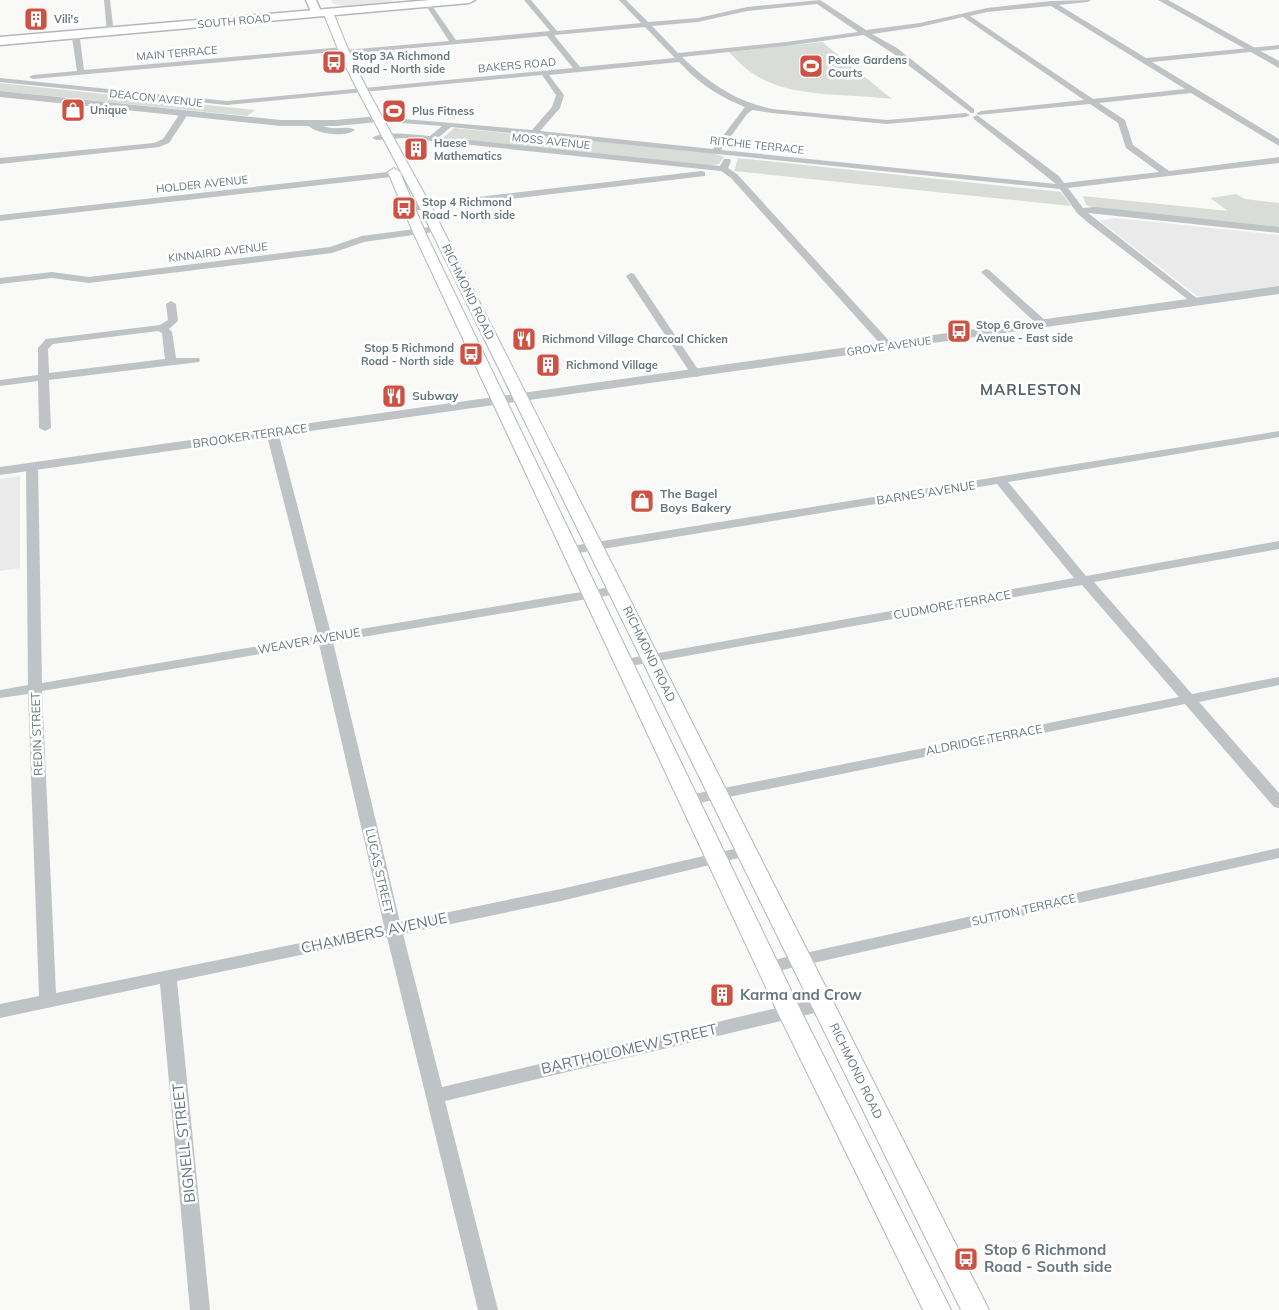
<svg xmlns="http://www.w3.org/2000/svg" width="1279" height="1310" font-family="Mulish,sans-serif">
  <style>
    .built { fill: #eaeaea }
    .green { fill: #daddd7 }
    .lines { fill: none; stroke-linecap: round; stroke-linejoin: round }
    .secondary-casing { stroke: #b1b8bb; stroke-width: 2 }
    .primary-casing { stroke: #b1b6b9; stroke-width: 3 }
    .trunk-casing { stroke: #b3b7b9; stroke-width: 3 }
    .minor { fill: #bfc3c6; fill-rule: evenodd }
    .tertiary { fill: #bfc3c6; fill-rule: evenodd }
    .secondary { fill: #fff; fill-rule: evenodd }
    .primary { fill: #fff; fill-rule: evenodd }
    .trunk { fill: #fff; fill-rule: evenodd }
    .labels { text-anchor: middle; stroke-width: 5; stroke-linejoin: round; paint-order: stroke }
    .far-poi-label { font-size: 11px; font-weight: bold; fill: #67777e; stroke: #fff; text-anchor: start }
    .far-street-label { font-size: 11px; fill: #67777e; stroke: #fff }
    .street-label { font-size: 12px; fill: #67777e; stroke: #fff }
    .poi-label { font-size: 12px; font-weight: bold; fill: #67777e; stroke: #fff; text-anchor: start }
    .far-district-label { font-size: 15px; font-weight: bold; letter-spacing: 1px; fill: #59646a; stroke: #fff }
    .near-street-label { font-size: 15px; fill: #67777e; stroke: #fff }
    .near-poi-label { font-size: 15px; font-weight: bold; fill: #67777e; stroke: #fff; text-anchor: start }
  </style>
  <rect width="100%" height="100%" fill="#f9f9f7"/>
  <g class="built">
    <polygon points="331,0 392,0 393,2 345,6 334,4"/>
    <polygon points="1114,218 1279,235 1279,287 1208,298 1197,296 1100,221"/>
    <polygon points="20,476 20,568 0,571 0,479"/>
  </g>
  <g class="green">
    <path d="M822,42l70,57c-44,-6 -102,0 -140,-26 -8,-5 -16,-14 -23,-21z"/>
    <polygon points="0,83 255,110 247,116 0,91"/>
    <polygon points="454,128 713,153 724,157 719,164 704,167 442,139"/>
    <polygon points="738,158 1061,192 1071,206 734,171"/>
    <polygon points="1236,194 1245,199 1279,203 1279,228 1097,209 1086,205 1083,196 1228,211 1210,198"/>
  </g>
  <g class="lines">
    <g class="secondary-casing">
      <g id="secondary">
        <polygon points="328,9 333,12 352,59 368,91 431,206 989,1310 961,1310 419,206 358,91 342,59 323,12"/>
        <polygon points="394,168 400,172 425,232 801,1011 951,1310 923,1310 777,1011 413,232 388,172"/>
      </g>
    </g>
    <g class="primary-casing">
      <polygon id="primary" points="306,0 316,0 322,14 321,16 313,16"/>
    </g>
    <g class="trunk-casing">
      <polygon id="trunk" points="430,0 475,0 469,3 0,45 0,37"/>
    </g>
    <g class="minor">
      <polygon points="104,0 110,0 114,34 107,32"/>
      <path d="M524,0h7l26,31 84,-8 -22,-23h7l22,22 50,-4 49,-11 73,-7 46,30 54,-7 67,-15 64,-7 40,-1 -3,2 -29,3 87,53 133,-13v4l-127,13 127,77v7l-88,-53 -92,10 26,17 8,25 36,26 110,-14v6l-211,25 15,20 12,-1 184,20v6l-191,-20 111,87v4l-4,1 -109,-84 -9,-8 -17,-24 -609,-62 -12,10 281,29 4,-7h6l1,2 -3,7 9,6 155,170 1,2 -1,2h-8l-153,-170 -10,-7 -318,-33 -27,2 -4,-2c12,-8 43,-3 58,-2l12,-10 -41,-3 -1,-2 4,-2 128,11 20,-23 4,-12 -14,-20 -315,30 -227,-23v-4l227,23 346,-33 -26,-32 -211,19 -3,-3 -300,27 -4,-2 4,-2 44,-4 -6,-40 4,-2 4,2 5,39 259,-23 3,3 103,-9 -24,-37 3,-2 2,1 26,37 94,-9zM817,4l41,28 -72,10 -108,11 -26,-27 46,-4 49,-11zM1051,6l134,83 -92,10 -123,-83 17,-4zM963,17l121,83 -103,11 -4,2 1,2 112,-11 28,19 8,25 33,24 -95,11 -5,-7 -82,-61 -4,2 1,2 82,65 -335,-34 26,-36 5,-4 20,3 115,11 79,-7 4,-2 -4,-2 -79,7 -115,-11c-37,-8 -63,-26 -90,-52l104,-11 78,-11 27,17 80,61h3v-4l-77,-61 -25,-14 48,-7zM645,27l30,31 -95,9 -26,-32zM679,62c21,22 39,34 66,45l-32,42 -173,-18 20,-23 4,-13 -15,-20z"/>
      <polygon points="181,112 188,114 169,143 159,147 0,164 0,158 154,143 163,139"/>
      <path d="M307,122c8,-1 16,5 24,6 8,1 18,-2 24,2 -11,8 -40,4 -49,-6z"/>
      <polygon points="406,170 410,173 409,175 0,221 0,215"/>
      <polygon points="702,171 705,172 705,176 410,211 405,208 410,205"/>
      <polygon points="437,226 440,227 440,231 364,242 332,253 89,283 52,278 0,284 0,278 52,272 89,277 330,247 362,236"/>
      <polygon points="986,269 989,270 1047,322 1048,324 1047,326 1039,326 983,274 981,272"/>
      <polygon points="631,273 634,274 701,374 700,376 696,377 691,374 626,276"/>
      <path d="M171,301l5,3 2,17 -9,8 3,3 4,26h23l1,2 -1,2 -150,18 2,48 -6,3 -6,-3 -1,-47 -38,5v-6l38,-5v-27l8,-9 114,-14 8,-5 -2,-16zM158,331l4,2 3,26 -116,14 -1,-24 5,-5z"/>
      <path d="M272,429l6,3 53,202 286,-48 7,4 -7,4 -284,48 67,280 161,-33 186,-43 6,1 2,4 -2,4 -6,1 -186,45 -158,33 39,153 381,-90 6,2 3,5 -3,5 -6,2 -378,90 53,209h-20l-91,-373 -210,44 33,329h-20l-30,-326 -160,34v-14l39,-8 -11,-302 -28,4v-8l28,-5 -2,-218 6,-4 6,4 4,216 276,-47 -52,-204zM319,644l65,282 -328,67 -14,-302z"/>
      <polygon points="1279,431 1279,437 1008,482 1086,576 1279,541 1279,549 1094,582 1192,694 1279,677 1279,685 1199,702 1279,793 1279,808 1274,807 1185,704 689,805 684,804 681,800 684,796 1179,697 1082,585 625,667 618,663 625,659 1074,578 997,484 572,554 566,550 572,546"/>
      <polygon points="1279,848 1279,858 769,973 763,971 760,967 763,963 769,961"/>
    </g>
    <g class="tertiary">
      <polygon points="1158,0 1168,0 1279,61 1279,68"/>
      <polygon points="0,91 281,120 336,120 378,116 383,119 378,122 336,126 281,126 0,97"/>
      <polygon points="1279,286 1279,294 0,475 0,467"/>
    </g>
    <use href="#secondary" class="secondary"/>
    <use href="#primary" class="primary"/>
    <use href="#trunk" class="trunk"/>
  </g>
  <defs>
    <g id="building-square" transform="scale(1.25)"><rect x="-9" y="-9" width="18" height="18" rx="4" fill="#cd5243" stroke="#fff"/><path d="M-4-6H4V6H1V3H-1V6H-4ZM-2.5-4.3h1.7v1.8h-1.7ZM.8-4.3h1.7v1.8H.8ZM-2.5-1h1.7V.8h-1.7ZM.8-1h1.7V.8H.8Z" fill="#fff"/></g>
    <g id="bus-square" transform="scale(1.25)"><rect x="-9" y="-9" width="18" height="18" rx="4" fill="#cd5243" stroke="#fff"/><path d="M-5-6H5V4H4V6H2V4H-2V6H-4V4H-5ZM-3.5-4V0h7V-4ZM-3.5 1.2v1.5H-2V1.2ZM2 1.2v1.5H3.5V1.2Z" fill="#fff"/></g>
    <g id="stadium-square" transform="scale(1.25)"><rect x="-9" y="-9" width="18" height="18" rx="4" fill="#cd5243" stroke="#fff"/><path d="M0-5a6.5 5 0 1 0 0 10a6.5 5 0 1 0 0-10ZM-3.5-1.8h7v3.6h-7Z" fill="#fff"/></g>
    <g id="shop-square" transform="scale(1.25)"><rect x="-9" y="-9" width="18" height="18" rx="4" fill="#cd5243" stroke="#fff"/><path d="M-5-2.5h2.3a2.7 3.5 0 0 1 5.4 0H5L5.5 6h-11ZM-1.5-2.5h3a1.5 2.3 0 0 0-3 0Z" fill="#fff"/></g>
    <g id="restaurant-square" transform="scale(1.25)"><rect x="-9" y="-9" width="18" height="18" rx="4" fill="#cd5243" stroke="#fff"/><path d="M-5-6h1v4h1v-4h1v4h1v-4h1v5L-1.5 .5V6h-2V.5L-5-1ZM5-6V6H3V1.5H1.5Q1.5-4 5-6Z" fill="#fff"/></g>
  </defs>
  <g fill-rule="evenodd">
    <use href="#building-square" x="36" y="19"/>
    <use href="#bus-square" x="334" y="62"/>
    <use href="#stadium-square" x="811" y="66"/>
    <use href="#shop-square" x="73" y="110"/>
    <use href="#stadium-square" x="394" y="111"/>
    <use href="#building-square" x="416" y="149"/>
    <use href="#bus-square" x="404" y="208"/>
    <use href="#bus-square" x="959" y="331"/>
    <use href="#restaurant-square" x="524" y="339"/>
    <use href="#bus-square" x="471" y="354"/>
    <use href="#building-square" x="548" y="365"/>
    <use href="#restaurant-square" x="394" y="396"/>
    <use href="#shop-square" x="642" y="501"/>
    <use href="#building-square" x="722" y="995"/>
    <use href="#bus-square" x="966" y="1259"/>
  </g>
  <g class="labels">
    <g class="far-poi-label">
      <text x="54" y="23">Vili's</text>
      <text x="352" y="60">Stop 3A Richmond<tspan x="352" dy="13">Road - North side</tspan></text>
      <text x="828" y="64">Peake Gardens<tspan x="828" dy="13">Courts</tspan></text>
      <text x="90" y="114">Unique</text>
      <text x="412" y="115">Plus Fitness</text>
      <text x="434" y="147">Haese<tspan x="434" dy="13">Mathematics</tspan></text>
      <text x="422" y="206">Stop 4 Richmond<tspan x="422" dy="13">Road - North side</tspan></text>
      <text x="976" y="329">Stop 6 Grove<tspan x="976" dy="13">Avenue - East side</tspan></text>
      <text x="542" y="343">Richmond Village Charcoal Chicken</text>
      <text x="454" y="352" text-anchor="end">Stop 5 Richmond<tspan x="454" dy="13">Road - North side</tspan></text>
      <text x="566" y="369">Richmond Village</text>
    </g>
    <g class="far-street-label">
      <text transform="translate(234 21) rotate(-5)" y="4">SOUTH ROAD</text>
      <text transform="translate(177 53) rotate(-5)" y="4">MAIN TERRACE</text>
      <text transform="translate(517 65) rotate(-5)" y="4">BAKERS ROAD</text>
      <text transform="translate(156 98) rotate(6)" y="4">DEACON AVENUE</text>
      <text transform="translate(551 141) rotate(6)" y="4">MOSS AVENUE</text>
      <text transform="translate(757 145) rotate(6)" y="4">RITCHIE TERRACE</text>
      <text transform="translate(202 184) rotate(-6)" y="4">HOLDER AVENUE</text>
      <text transform="translate(218 252) rotate(-7)" y="4">KINNAIRD AVENUE</text>
      <text transform="translate(889 346) rotate(-8)" y="4">GROVE AVENUE</text>
    </g>
    <g class="street-label">
      <text transform="translate(468 292) rotate(64)" y="4">RICHMOND ROAD</text>
      <text transform="translate(250 436) rotate(-8)" y="4">BROOKER TERRACE</text>
      <text transform="translate(926 493) rotate(-9)" y="4">BARNES AVENUE</text>
      <text transform="translate(952 605) rotate(-10)" y="4">CUDMORE TERRACE</text>
      <text transform="translate(309 641) rotate(-10)" y="4">WEAVER AVENUE</text>
      <text transform="translate(649 654) rotate(64)" y="4">RICHMOND ROAD</text>
      <text transform="translate(37 734) rotate(-92)" y="4">REDIN STREET</text>
      <text transform="translate(984 740) rotate(-11)" y="4">ALDRIDGE TERRACE</text>
      <text transform="translate(379 871) rotate(77)" y="4">LUCAS STREET</text>
      <text transform="translate(1024 910) rotate(-13)" y="4">SUTTON TERRACE</text>
      <text transform="translate(856 1071) rotate(64)" y="4">RICHMOND ROAD</text>
    </g>
    <g class="poi-label">
      <text x="412" y="400">Subway</text>
      <text x="660" y="498">The Bagel<tspan x="660" dy="14">Boys Bakery</tspan></text>
    </g>
    <g class="far-district-label">
      <text x="1031" y="395">MARLESTON</text>
    </g>
    <g class="near-street-label">
      <text transform="translate(374 933) rotate(-12)" y="5">CHAMBERS AVENUE</text>
      <text transform="translate(629 1049) rotate(-13)" y="5">BARTHOLOMEW STREET</text>
      <text transform="translate(184 1143) rotate(-96)" y="5">BIGNELL STREET</text>
    </g>
    <g class="near-poi-label">
      <text x="740" y="1000">Karma and Crow</text>
      <text x="984" y="1255">Stop 6 Richmond<tspan x="984" dy="17">Road - South side</tspan></text>
    </g>
  </g>
</svg>
